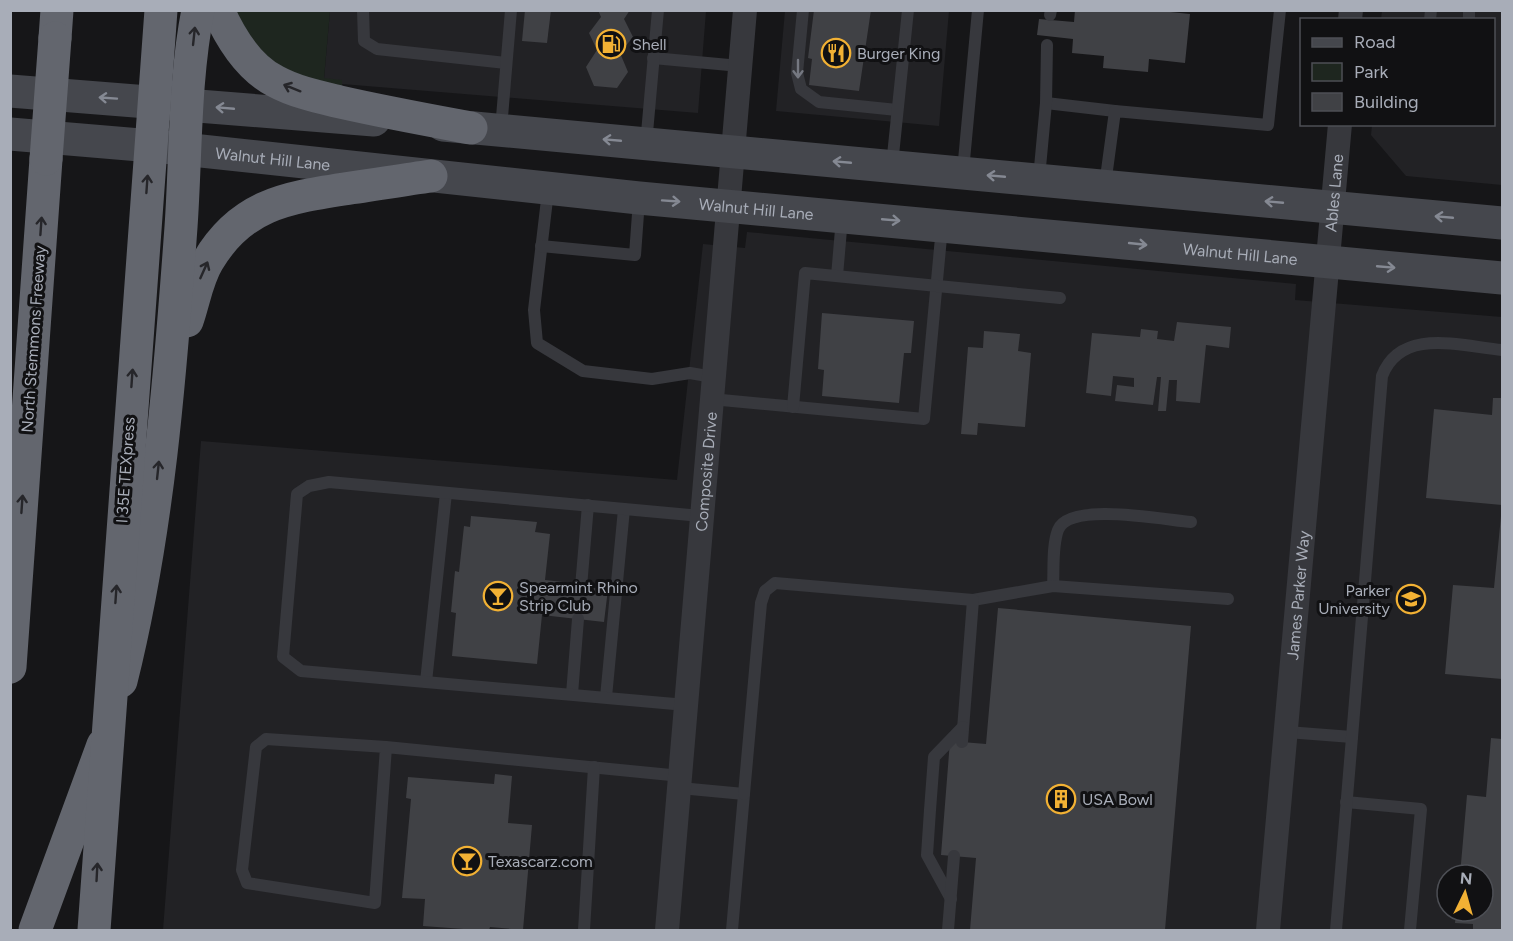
<svg xmlns="http://www.w3.org/2000/svg" width="1513" height="941" font-family="Figtree,sans-serif">
  <style>
    .built { fill: #222225; fill-rule: evenodd }
    .green { fill: #1e261f }
    .building { fill: #404145 }
    .lines { fill: none; stroke-linecap: round; stroke-linejoin: round }
    .lane { stroke: #37383d; stroke-width: 12 }
    .street { stroke: #37383d; stroke-width: 24 }
    .secondary { stroke: #45474d; stroke-width: 33 }
    .highway { stroke: #63666e; stroke-width: 33 }
    .highway-bridge { stroke: #63666e; stroke-width: 33 }
    .oneway { stroke: #26262a }
    .oneway2 { stroke: #757881 }
    .oneway3 { stroke: #858993 }
    .labels { text-anchor: middle; stroke-width: 6; stroke-linejoin: round; paint-order: stroke }
    .poi-label { font-size: 16px; fill: #a8adb8; stroke: #111113; text-anchor: start }
    .street-label { font-size: 16px; fill: #a8adb8; stroke: #111113 }
  </style>
  <rect width="100%" height="100%" fill="#161618"/>
  <g class="built">
    <polygon points="330,11 706,11 698,113 342,84 342,81 324,79"/>
    <polygon points="785,11 949,11 939,126 776,111"/>
    <polygon points="1382,11 1502,11 1502,185 1406,176 1371,135 1372,125 1494,124 1494,20 1381,19"/>
    <path d="M747,232l549,52 -1,16 207,17v613h-1339l38,-489 476,39 26,-236 42,4zM1447,875h36v36h-36z"/>
  </g>
  <polygon class="green" points="234,11 330,11 324,78 342,80 342,86 283,76 259,54"/>
  <g class="building">
    <polygon points="525,10 551,10 547,43 522,41"/>
    <polygon points="598,10 630,10 624,19 633,37 620,53 628,72 617,88 594,86 586,67 597,50 589,33 601,17"/>
    <polygon points="814,10 871,10 859,91 809,85 812,59 808,58"/>
    <polygon points="1075,10 1151,10 1190,14 1185,63 1149,59 1148,72 1103,68 1104,56 1072,53 1073,39 1037,35 1039,19 1074,22"/>
    <polygon points="822,313 914,321 911,353 904,353 899,403 822,396 824,370 818,369"/>
    <polygon points="1177,322 1231,327 1229,348 1206,345 1200,403 1176,401 1177,380 1169,380 1166,411 1158,411 1161,377 1157,377 1153,405 1115,401 1117,385 1134,387 1134,378 1113,376 1111,396 1086,393 1092,333 1140,337 1141,329 1158,331 1157,339 1174,341"/>
    <polygon points="984,331 1020,334 1018,351 1031,353 1025,427 978,423 977,435 961,434 968,347 983,348"/>
    <polygon points="1493,398 1502,398 1502,505 1426,498 1434,409 1492,415"/>
    <polygon points="471,516 537,522 535,532 550,534 545,580 563,582 562,585 608,589 604,622 542,615 537,664 452,656 456,613 451,612 455,571 459,572 464,526 470,527"/>
    <polygon points="1501,516 1502,679 1445,674 1453,585 1494,588"/>
    <polygon points="998,608 1191,626 1165,930 970,930 976,858 941,855 950,741 986,744"/>
    <polygon points="1491,738 1502,739 1502,930 1473,930 1473,924 1455,923 1456,911 1483,911 1483,875 1460,875 1467,795 1486,797"/>
    <polygon points="495,774 512,776 508,823 532,825 523,930 490,927 489,930 477,930 423,926 425,899 402,898 411,799 406,798 408,777 494,784"/>
  </g>
  <g class="lines">
    <g class="lane">
      <polyline points="363,10 364,41 377,49 506,63"/>
      <polyline points="803,10 797,73 801,89 819,102 897,110"/>
      <polyline points="1050,15 1051,10"/>
      <polyline points="1430,20 1431,10"/>
      <polyline points="1469,20 1469,10"/>
      <polyline points="653,58 740,66"/>
      <polyline points="1046,103 1115,111"/>
      <polyline points="501,129 511,10"/>
      <polyline points="646,144 658,10"/>
      <polyline points="892,165 908,10"/>
      <polyline points="963,171 978,10"/>
      <polyline points="1039,178 1046,103 1047,45"/>
      <polyline points="1105,185 1115,111 1268,125 1280,10"/>
      <polyline points="548,191 534,310 537,343 583,371 652,379 690,373 713,377"/>
      <polyline points="541,246 635,255 639,200"/>
      <polyline points="837,276 842,218"/>
      <polyline points="711,399 924,419 942,227"/>
      <polyline points="793,407 805,273 1060,298"/>
      <path d="M1053,586c1,-17 -1,-40 5,-56 11,-29 107,-10 133,-8"/>
      <polyline points="581,587 588,505"/>
      <polyline points="973,600 1053,586 1228,599"/>
      <polyline points="426,682 446,493"/>
      <polyline points="572,694 578,619"/>
      <polyline points="606,697 624,509"/>
      <polyline points="686,705 301,671 283,657 297,494 309,486 329,482 701,516"/>
      <polyline points="1287,732 1352,737"/>
      <polyline points="386,747 375,903 247,883 242,870 256,747 266,739 386,747 681,776"/>
      <polyline points="680,788 744,794 732,930"/>
      <polyline points="744,794 761,603 765,591 775,583 973,600 962,742"/>
      <polyline points="1346,802 1421,809 1410,930"/>
      <polyline points="951,899 927,855 930,810 934,757 963,727"/>
      <polyline points="584,930 594,767"/>
      <polyline points="948,930 954,856"/>
      <path d="M1336,930l46,-554c19,-49 78,-30 120,-26"/>
    </g>
    <g class="street">
      <polyline points="1350,20 1351,10"/>
      <path id="s1" d="M667,930l78,-920"/>
      <path id="s2" d="M1268,930l72,-806"/>
    </g>
    <g class="secondary">
      <polyline points="10,91 374,120"/>
      <polyline points="443,125 1502,223"/>
      <path id="s3" d="M10,134l154,13 475,51 863,80"/>
    </g>
    <g class="highway">
      <path d="M218,10c12,27 30,57 57,71 20,11 44,16 65,21 44,10 88,18 131,26"/>
      <polyline points="55,38 57,10"/>
      <path d="M187,321c7,-20 10,-42 21,-60 33,-56 78,-63 136,-72 29,-4 58,-9 87,-13"/>
      <polyline points="10,667 46,159"/>
      <path d="M121,681c37,-148 49,-302 60,-454 5,-71 3,-146 17,-217"/>
      <polyline points="35,930 103,745"/>
    </g>
    <g class="highway-bridge">
      <polyline points="46,159 55,38"/>
      <polyline points="94,930 161,10"/>
    </g>
  </g>
  <defs><path id="oneway-shaft" d="M-6 0H5M1.5-3L5.5 0L1.5 3" fill="none" stroke-width="1.6" stroke-linecap="round" stroke-linejoin="round" transform="scale(1.5)"/></defs>
  <g class="oneway">
    <use href="#oneway-shaft" transform="translate(194 36) rotate(-84)"/>
    <use href="#oneway-shaft" transform="translate(292 88) rotate(-158)"/>
    <use href="#oneway-shaft" transform="translate(147 184) rotate(-86)"/>
    <use href="#oneway-shaft" transform="translate(41 226) rotate(-86)"/>
    <use href="#oneway-shaft" transform="translate(204 270) rotate(-66)"/>
    <use href="#oneway-shaft" transform="translate(132 378) rotate(-86)"/>
    <use href="#oneway-shaft" transform="translate(158 470) rotate(-84)"/>
    <use href="#oneway-shaft" transform="translate(22 504) rotate(-86)"/>
    <use href="#oneway-shaft" transform="translate(116 594) rotate(-86)"/>
    <use href="#oneway-shaft" transform="translate(97 872) rotate(-87)"/>
  </g>
  <use class="oneway2" href="#oneway-shaft" transform="translate(798 69) rotate(90)"/>
  <g class="oneway3">
    <use href="#oneway-shaft" transform="translate(108 98) rotate(-176)"/>
    <use href="#oneway-shaft" transform="translate(225 108) rotate(-175)"/>
    <use href="#oneway-shaft" transform="translate(612 140) rotate(-175)"/>
    <use href="#oneway-shaft" transform="translate(842 162) rotate(-175)"/>
    <use href="#oneway-shaft" transform="translate(996 176) rotate(-175)"/>
    <use href="#oneway-shaft" transform="translate(671 201) rotate(4)"/>
    <use href="#oneway-shaft" transform="translate(1274 202) rotate(-175)"/>
    <use href="#oneway-shaft" transform="translate(1444 217) rotate(-175)"/>
    <use href="#oneway-shaft" transform="translate(891 220) rotate(5)"/>
    <use href="#oneway-shaft" transform="translate(1138 244) rotate(6)"/>
    <use href="#oneway-shaft" transform="translate(1386 267) rotate(5)"/>
  </g>
  <defs>
    <g id="fuel-ring" transform="scale(1.5)"><circle r="9.5" fill="#111113" stroke="#f2b134" stroke-width="1.5"/><path d="M-5.5-6h7V0h2V4h1.3V-2.5L3-4.5l.8-.8L6-3V5H2.5V1h-1V6h-7ZM-4.2-4.7v3.2H.2V-4.7Z" fill="#f2b134"/></g>
    <g id="restaurant-ring" transform="scale(1.5)"><circle r="9.5" fill="#111113" stroke="#f2b134" stroke-width="1.5"/><path d="M-5-6h1v4h1v-4h1v4h1v-4h1v5L-1.5 .5V6h-2V.5L-5-1ZM5-6V6H3V1.5H1.5Q1.5-4 5-6Z" fill="#f2b134"/></g>
    <g id="bar-ring" transform="scale(1.5)"><circle r="9.5" fill="#111113" stroke="#f2b134" stroke-width="1.5"/><path d="M-6-5H6L.8 .8V4.5H3.5V6h-7V4.5H-.8V.8Z" fill="#f2b134"/></g>
    <g id="university-ring" transform="scale(1.5)"><circle r="9.5" fill="#111113" stroke="#f2b134" stroke-width="1.5"/><path d="M0-5L7-2L0 1L-7-2ZM-4 1L0 2.5L4 1V4Q0 6-4 4Z" fill="#f2b134"/></g>
    <g id="building-ring" transform="scale(1.5)"><circle r="9.5" fill="#111113" stroke="#f2b134" stroke-width="1.5"/><path d="M-4-6H4V6H1V3H-1V6H-4ZM-2.5-4.3h1.7v1.8h-1.7ZM.8-4.3h1.7v1.8H.8ZM-2.5-1h1.7V.8h-1.7ZM.8-1h1.7V.8H.8Z" fill="#f2b134"/></g>
  </defs>
  <g fill-rule="evenodd">
    <use href="#fuel-ring" x="611" y="44"/>
    <use href="#restaurant-ring" x="836" y="53"/>
    <use href="#bar-ring" x="498" y="596"/>
    <use href="#university-ring" x="1411" y="599"/>
    <use href="#building-ring" x="1061" y="799"/>
    <use href="#bar-ring" x="467" y="861"/>
  </g>
  <g class="labels">
    <g class="poi-label">
      <text x="632" y="50">Shell</text>
      <text x="857" y="59">Burger King</text>
      <text x="519" y="593">Spearmint Rhino<tspan x="519" dy="18">Strip Club</tspan></text>
      <text x="1390" y="596" text-anchor="end">Parker<tspan x="1390" dy="18">University</tspan></text>
      <text x="1082" y="805">USA Bowl</text>
      <text x="488" y="867">Texascarz.com</text>
    </g>
    <g class="street-label">
      <text dy="6" stroke="none"><textPath href="#s3" startOffset="264">Walnut Hill Lane</textPath></text>
      <text dy="6" stroke="none"><textPath href="#s2" startOffset="740">Ables Lane</textPath></text>
      <text dy="6" stroke="none"><textPath href="#s3" startOffset="750">Walnut Hill Lane</textPath></text>
      <text dy="6" stroke="none"><textPath href="#s3" startOffset="1236">Walnut Hill Lane</textPath></text>
      <text transform="translate(33 339) rotate(-86)" y="6">North Stemmons Freeway</text>
      <text transform="translate(125 470) rotate(-86)" y="6">I 35E TEXpress</text>
      <text dy="6" stroke="none"><textPath href="#s1" startOffset="460">Composite Drive</textPath></text>
      <text dy="6" stroke="none"><textPath href="#s2" startOffset="336">James Parker Way</textPath></text>
    </g>
  </g>
  <rect width="1513" height="941" fill="none" stroke="#a8adb8" stroke-width="24"/>
  <rect x="1300" y="18" width="195" height="108" fill="#111113" stroke="#4d4f55" stroke-width="1.5"/>
  <rect x="1312" y="38" width="30" height="9" fill="#45474d" stroke="#4d4f55" stroke-width="1.5"/>
  <text x="1354" y="48" font-size="18" fill="#a8adb8">Road</text>
  <rect x="1312" y="63" width="30" height="18" fill="#1e261f" stroke="#4d4f55" stroke-width="1.5"/>
  <text x="1354" y="78" font-size="18" fill="#a8adb8">Park</text>
  <rect x="1312" y="93" width="30" height="18" fill="#404145" stroke="#4d4f55" stroke-width="1.5"/>
  <text x="1354" y="108" font-size="18" fill="#a8adb8">Building</text>
  <g transform="translate(1465 893) rotate(5)"><circle r="28" fill="#111113" stroke="#4d4f55" stroke-width="1.5"/>
  <path d="M0-4.5L10 22L0 15L-10 22Z" fill="#f2b134"/>
  <text y="-9" font-size="16" font-weight="bold" text-anchor="middle" fill="#a8adb8">N</text>
  </g>
</svg>
